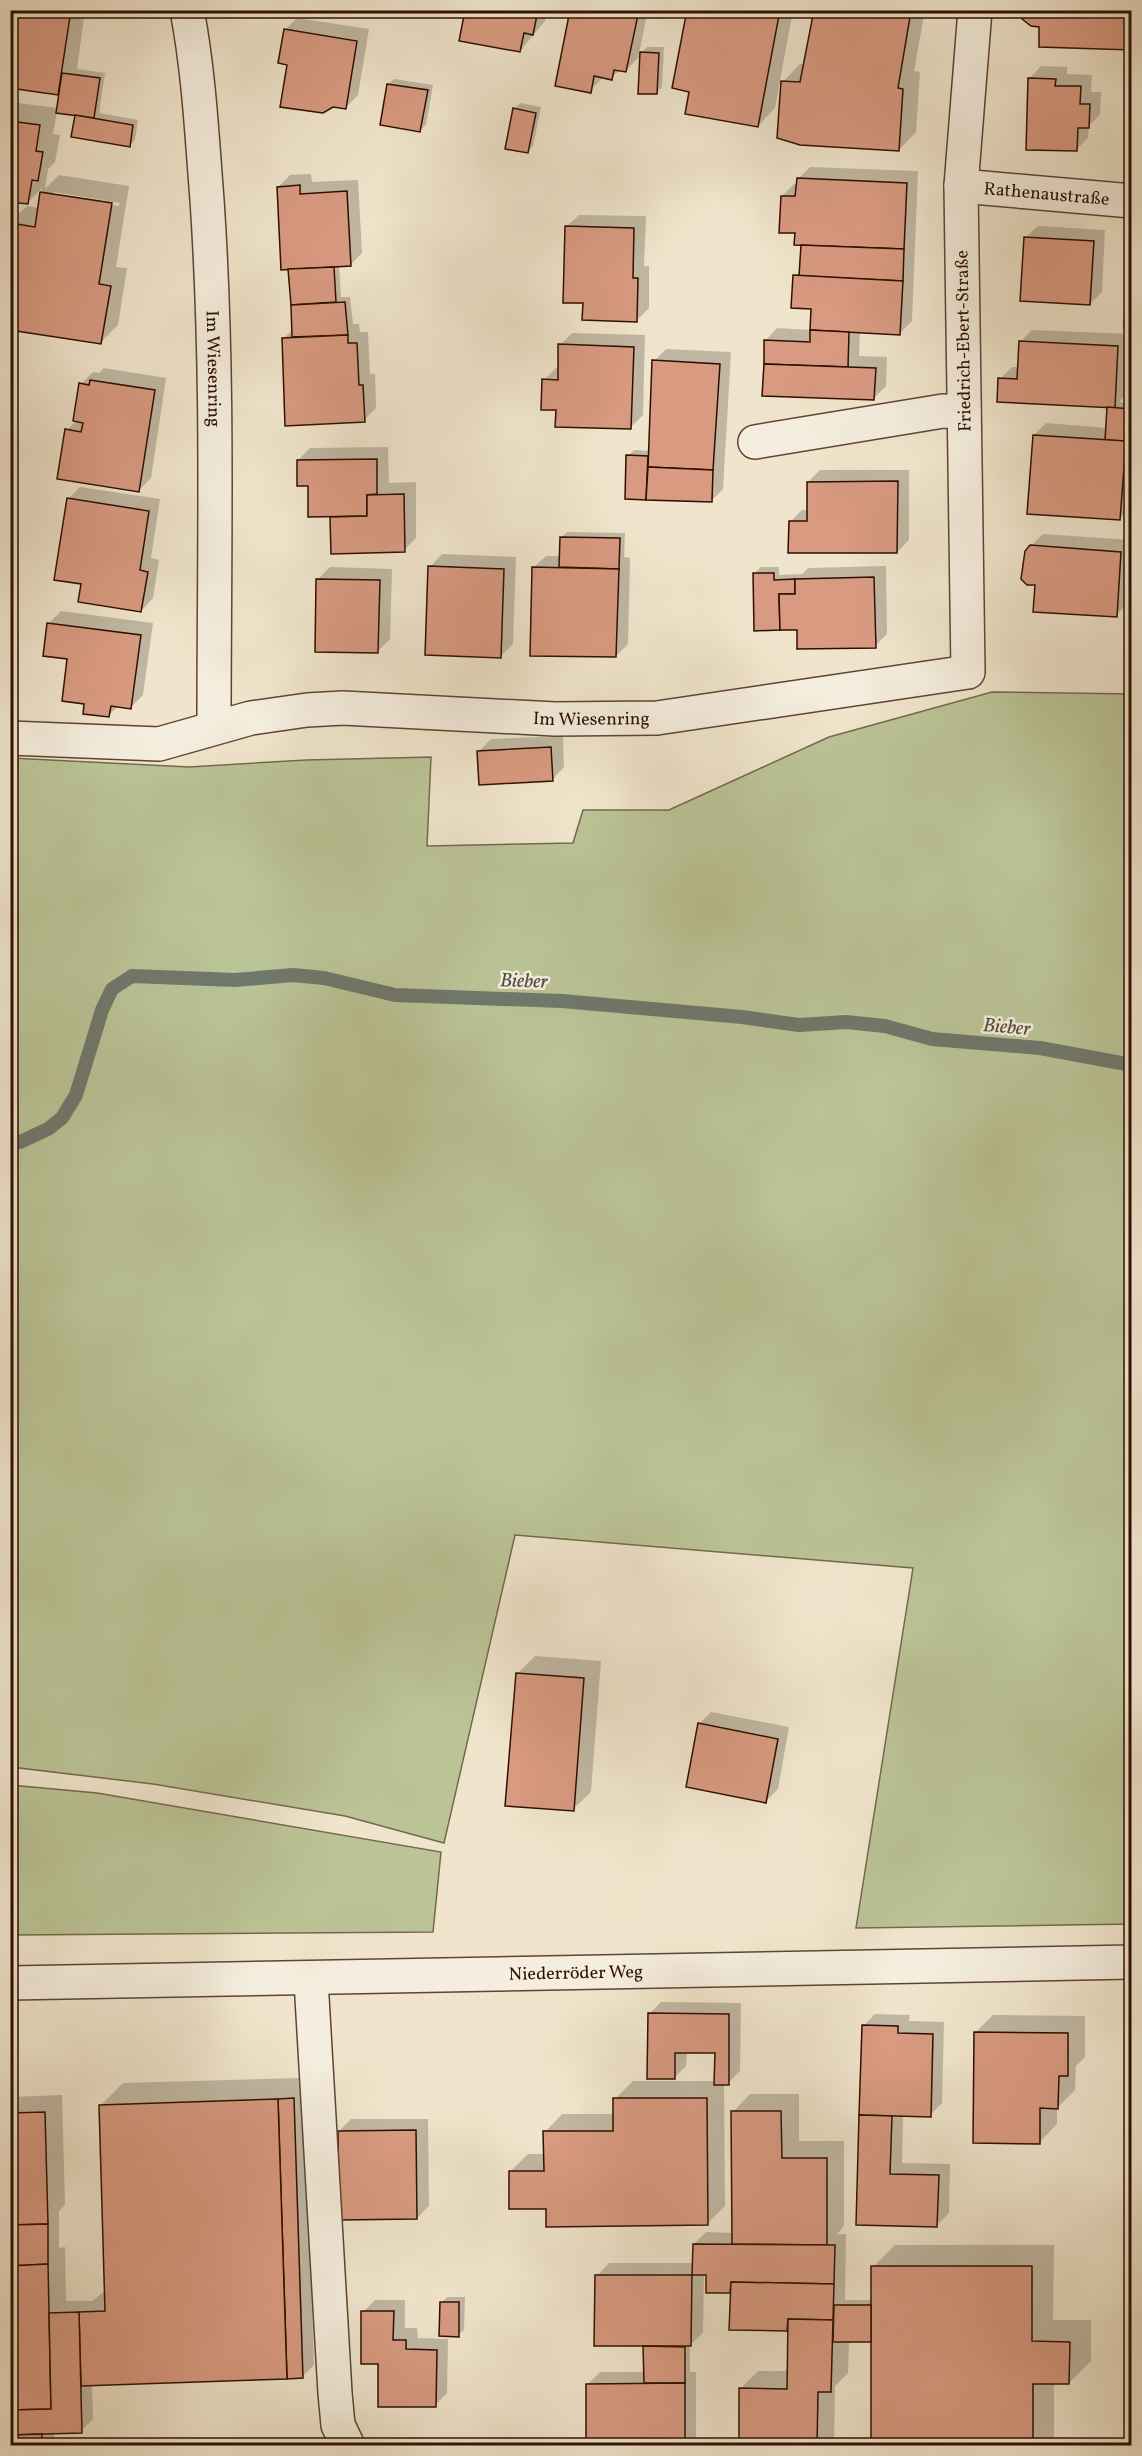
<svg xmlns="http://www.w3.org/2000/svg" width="1142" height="2456" font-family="Vollkorn,serif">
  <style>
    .green { fill: #bbc497; stroke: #74694c; stroke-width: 1.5 }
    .shadow { fill: #0003; fill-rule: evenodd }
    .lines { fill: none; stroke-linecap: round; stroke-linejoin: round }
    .stream { stroke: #6f786c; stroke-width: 14 }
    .building { fill: #d89a81; stroke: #2e0e01; stroke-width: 1.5 }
    .minor-casing { stroke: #5e4434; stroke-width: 36 }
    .minor { stroke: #f5eede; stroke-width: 33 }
    .labels { text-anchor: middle; stroke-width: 5; stroke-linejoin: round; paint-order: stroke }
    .street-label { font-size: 18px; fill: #2e0e01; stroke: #f5eede }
    .water-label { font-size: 20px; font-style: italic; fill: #544c3f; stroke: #f5eede }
  </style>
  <rect width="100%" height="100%" fill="#f0e5cc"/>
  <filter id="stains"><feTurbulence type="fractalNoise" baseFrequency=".00333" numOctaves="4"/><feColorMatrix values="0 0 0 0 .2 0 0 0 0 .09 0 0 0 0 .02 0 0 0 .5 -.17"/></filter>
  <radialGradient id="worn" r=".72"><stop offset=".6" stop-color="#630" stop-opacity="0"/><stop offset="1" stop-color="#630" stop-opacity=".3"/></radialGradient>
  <g class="green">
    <polygon points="992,692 1131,694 1131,1924 856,1928 913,1568 515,1535 444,1843 345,1816 153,1784 11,1767 11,758 189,767 306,760 431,757 427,846 573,843 583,810 669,810 829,737"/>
    <polygon points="10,1785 97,1793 441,1852 433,1932 11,1935"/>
  </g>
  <g class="shadow">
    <path d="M10,10h75l-8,59 28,4 -6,40 39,7 -3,20 -6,6 -52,-32 -20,-3 -4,23 7,1 -5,27 -7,7 -3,20 14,-14 70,11 -13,81 11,1 -9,57 -18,18 -90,-15v-106l17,-16 12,2 3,-20 -14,14 -18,-2v-98l48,6 3,-17 -3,3zM54,192l66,11 -1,3 -65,-11z"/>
    <polygon points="387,10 412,10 408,15"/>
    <polygon points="466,10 547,10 545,21 520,51"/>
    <polygon points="572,10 648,10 638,58 626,70 621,69 611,78 603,77 590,91"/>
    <polygon points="689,10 793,10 775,108 758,126 691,90"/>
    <polygon points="815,10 925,10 914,71 920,72 916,132 899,150 783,82 800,64 805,64"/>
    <polygon points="297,18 369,29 358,95 346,107 289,63 285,30"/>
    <polygon points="647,47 664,47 662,87 656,93 642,52"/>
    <polygon points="1041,66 1067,67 1067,74 1092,75 1091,92 1101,92 1100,114 1089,126 1088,138 1076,150 1029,79"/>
    <polygon points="394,79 433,85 426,125 420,130 388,84"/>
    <polygon points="520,103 541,107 533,146 527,152 514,109"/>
    <polygon points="810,167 918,171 912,321 900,333 860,331 859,356 887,357 886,386 874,398 764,395 765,341 777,328 812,330 813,308 795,276 801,270 802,244 782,196 794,184 798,184 798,179"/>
    <polygon points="311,174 312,182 358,180 362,253 350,265 339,265 341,297 350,297 353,324 359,324 360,332 368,332 370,374 375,374 376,408 364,420 284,338 293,329 290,270 278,187 290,175"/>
    <polygon points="579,215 646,216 644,266 649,266 649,308 637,320 584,302 566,227"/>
    <polygon points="1038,226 1105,230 1102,292 1090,304 1025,238"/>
    <polygon points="1032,330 1130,334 1127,394 1119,402 1132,403 1131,507 1119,519 1034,435 1046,423 1107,428 1109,406 1000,379 1012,367 1019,367 1020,342"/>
    <polygon points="572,333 645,335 643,415 631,427 558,409 544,380 556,368 559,368 560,345"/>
    <polygon points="666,349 731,352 723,489 711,501 627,497 628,456 634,450 650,451 654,361"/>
    <polygon points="104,368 166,378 151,478 139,490 67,430 77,420 81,384 93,372 99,373"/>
    <polygon points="10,414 13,414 10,435"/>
    <polygon points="388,447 389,483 416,482 416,538 404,550 333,552 332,516 309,485 298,460 310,448"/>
    <polygon points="820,470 909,470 909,540 897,552 790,522 802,510 808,510 808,482"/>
    <polygon points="80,487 160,499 151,558 159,560 153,598 141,611 83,583 68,499"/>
    <polygon points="567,532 625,533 624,557 630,558 628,644 616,656 533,568 546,556 561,556 562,537"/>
    <polygon points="1043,534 1132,540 1128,603 1116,615 1031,546"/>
    <polygon points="442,554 516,557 513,644 501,656 430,567"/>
    <polygon points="886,566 887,634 875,646 798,628 755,573 761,567 779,567 779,575 802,574 808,568"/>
    <polygon points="330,567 392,569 390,639 377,652 318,579"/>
    <polygon points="61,611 153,623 143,695 131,707 119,705 109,715 86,703 69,658 49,623"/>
    <polygon points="563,736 564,767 552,780 479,751 491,739"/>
    <polygon points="535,1656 601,1661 591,1792 573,1809 518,1673"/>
    <polygon points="711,1712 789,1727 778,1789 766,1801 699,1724"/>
    <polygon points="661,2002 741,2003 740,2071 728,2083 724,2083 725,2206 707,2224 548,2208 510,2172 528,2154 545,2154 545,2132 562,2114 615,2114 615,2099 633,2081 716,2081 717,2052 687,2051 686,2066 674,2078 649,2014"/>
    <polygon points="875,2014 910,2015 909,2021 944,2022 942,2103 930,2115 903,2115 902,2163 950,2164 949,2213 937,2225 858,2223 863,2026"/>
    <polygon points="993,2015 1085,2016 1085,2057 1076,2066 1075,2090 1057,2108 1057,2124 1040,2142 975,2033"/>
    <polygon points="300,2078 300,2087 305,2087 314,2365 302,2377 92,2384 93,2419 81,2431 54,2432 54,2446 10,2446 10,2097 62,2095 65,2205 59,2211 59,2248 65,2247 66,2301 92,2301 106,2290 101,2105 123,2083"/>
    <polygon points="750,2094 799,2094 799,2141 844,2141 844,2226 837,2234 846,2234 845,2300 873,2300 873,2267 895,2245 1054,2245 1053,2320 1091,2320 1091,2361 1069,2383 1054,2383 1054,2440 1048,2446 872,2446 873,2338 849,2340 848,2373 835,2386 834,2446 740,2446 740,2389 758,2371 789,2371 789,2327 786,2330 732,2291 707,2291 707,2273 704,2273 703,2333 690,2345 690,2372 696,2372 696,2439 689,2446 610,2446 588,2384 600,2372 645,2372 645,2347 647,2344 597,2276 609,2263 694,2263 694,2244 706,2232 733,2233 733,2112"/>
    <polygon points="351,2119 428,2119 429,2206 417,2218 339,2131"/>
    <polygon points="447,2297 465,2297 464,2330 458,2335 441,2303"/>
    <polygon points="375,2300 405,2300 405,2328 417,2328 418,2338 448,2339 447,2393 435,2405 380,2363 363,2312"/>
  </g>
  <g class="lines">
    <polyline class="stream" points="10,1141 20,1142 48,1129 62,1118 76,1095 102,1010 112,989 132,976 235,980 293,975 324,978 395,995 562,1001 742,1017 799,1025 846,1022 885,1026 932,1039 1040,1048 1132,1065"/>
  </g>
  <g class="building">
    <polygon points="10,10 71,10 58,95 10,88"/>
    <polygon points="465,10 538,10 533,35 524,33 520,52 459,41"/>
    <polygon points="570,10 639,10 626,72 614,70 612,80 594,76 591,93 555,86"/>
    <polygon points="687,10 780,10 758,127 685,114 689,92 672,88"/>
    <polygon points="814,10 874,10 910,17 898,88 903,89 899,151 800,145 777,138 781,81 800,82"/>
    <polygon points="1023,10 1132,10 1132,50 1039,47 1039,27 1031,26 1022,19"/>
    <polygon points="284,29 357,41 346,109 333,107 323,113 280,107 287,65 278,63"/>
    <polygon points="640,52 659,53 657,94 638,94"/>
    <polygon points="62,73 100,78 94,118 56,113"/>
    <polygon points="1028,78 1056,79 1055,86 1081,86 1080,104 1090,104 1089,128 1078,128 1077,151 1026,150"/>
    <polygon points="387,84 428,90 420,132 380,125"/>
    <polygon points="513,108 536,113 528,153 505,149"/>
    <polygon points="75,115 133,125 130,147 71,137"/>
    <polygon points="10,121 40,125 36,151 43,152 38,181 32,180 28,204 10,202"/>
    <polygon points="797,178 907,183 904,249 794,245 795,233 779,233 781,196 795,196"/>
    <polygon points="300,185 300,194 347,191 351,266 281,270 277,187"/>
    <polygon points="40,192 112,203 99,284 111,286 101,344 10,330 10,223 35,227"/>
    <polygon points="565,226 634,228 633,278 638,278 637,322 582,320 583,303 563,303"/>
    <polygon points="1024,237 1094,241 1090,305 1020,301"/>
    <polygon points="801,245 904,249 903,281 799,276"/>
    <polygon points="334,267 336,302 291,305 288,269"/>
    <polygon points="793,275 903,281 900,335 810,330 811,309 791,308"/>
    <polygon points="1126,287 1132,287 1132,329 1124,328"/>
    <polygon points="345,302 348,335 292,337 291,305"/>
    <polygon points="810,330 849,332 848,367 764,364 764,340 810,342"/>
    <polygon points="348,335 348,343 357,343 359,385 363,385 365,422 285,426 282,338"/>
    <polygon points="1019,341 1118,346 1115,408 997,402 998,378 1017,379"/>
    <polygon points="558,344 634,347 631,429 555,427 556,410 541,410 542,379 558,380"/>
    <polygon points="652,360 720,364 713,470 648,467"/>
    <polygon points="764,364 876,368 874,400 762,396"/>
    <polygon points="90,380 155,390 139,492 57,479 65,429 81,432 83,423 73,421 79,383 89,385"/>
    <polygon points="1107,407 1132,409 1132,442 1105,440"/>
    <polygon points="1033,435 1126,441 1120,520 1027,514"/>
    <polygon points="626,455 648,456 646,500 625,499"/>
    <polygon points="377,459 377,494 367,495 367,516 308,517 308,486 297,486 297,460"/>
    <polygon points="648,467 713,470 712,502 646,500"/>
    <polygon points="898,481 897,553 788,553 789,521 807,521 807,482"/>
    <polygon points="404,494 405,552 331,554 330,517 367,516 367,495"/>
    <polygon points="67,498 149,511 140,570 148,572 141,612 78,602 81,584 54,580"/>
    <polygon points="560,537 620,538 619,569 559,567"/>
    <polygon points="1030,545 1121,552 1117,617 1033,612 1035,585 1027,585 1021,579 1025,551"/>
    <polygon points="428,566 504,569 501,658 425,655"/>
    <polygon points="532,567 619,569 616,657 530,656"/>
    <polygon points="753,573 774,573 774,580 795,579 795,594 779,594 780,630 754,631"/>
    <polygon points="874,577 876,648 797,649 797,630 780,630 779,594 795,594 795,579"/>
    <polygon points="316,579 380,580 378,653 315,652"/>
    <polygon points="47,623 141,635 131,709 111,706 109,717 83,714 84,704 62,701 67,659 43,656"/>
    <polygon points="551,747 553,781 479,785 477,751"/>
    <polygon points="516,1673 584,1678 574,1811 505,1806"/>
    <polygon points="698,1723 778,1739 766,1803 686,1787"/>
    <polygon points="648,2013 729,2014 729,2085 714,2085 715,2053 675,2053 675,2079 647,2079"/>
    <polygon points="862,2025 898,2026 898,2033 933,2034 931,2117 859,2115"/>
    <polygon points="974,2032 1068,2033 1068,2076 1059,2076 1058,2109 1040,2108 1040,2144 973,2143"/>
    <polygon points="294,2098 303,2378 287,2379 278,2099"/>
    <polygon points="613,2098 707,2098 708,2225 546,2227 546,2209 509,2209 509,2171 544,2171 543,2131 613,2131"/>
    <polygon points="278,2099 287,2379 81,2386 79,2312 105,2311 99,2105"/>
    <polygon points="731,2111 781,2111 782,2158 827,2158 827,2245 732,2244"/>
    <polygon points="45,2112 48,2224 10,2225 10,2113"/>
    <polygon points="859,2115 892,2116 890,2174 939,2175 937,2227 856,2225"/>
    <polygon points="416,2130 417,2219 339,2220 338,2131"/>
    <polygon points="48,2224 48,2264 10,2266 10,2225"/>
    <polygon points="693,2244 835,2245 834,2284 731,2282 730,2293 706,2293 706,2275 692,2275"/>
    <polygon points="48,2264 51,2409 10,2410 10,2266"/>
    <polygon points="871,2266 1032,2266 1032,2341 1070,2342 1069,2384 1033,2384 1033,2446 871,2446"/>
    <polygon points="595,2275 692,2275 691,2346 594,2346"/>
    <polygon points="731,2282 834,2284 833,2320 788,2319 787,2331 729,2330"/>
    <polygon points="440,2302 459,2302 459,2337 439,2336"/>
    <polygon points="834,2305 871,2305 871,2342 833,2342"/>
    <polygon points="361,2311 394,2311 393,2340 406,2340 406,2349 437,2350 436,2407 378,2407 378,2364 361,2364"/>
    <polygon points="79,2312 82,2433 10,2435 10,2410 51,2409 49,2313"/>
    <polygon points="788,2319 833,2320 831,2392 818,2392 817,2446 739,2446 739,2388 787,2389"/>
    <polygon points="643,2346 685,2347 685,2383 644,2383"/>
    <polygon points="685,2383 685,2446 586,2444 586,2384"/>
    <polygon points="42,2434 42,2446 10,2446 10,2435"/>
  </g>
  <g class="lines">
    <g class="minor-casing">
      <g id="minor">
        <path id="s1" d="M187,10c12,63 15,127 20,190 12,176 7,351 7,527"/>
        <path id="s2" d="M961,186l171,15"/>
        <polyline points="755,442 943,411 964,412"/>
        <path id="s3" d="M10,738l149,6 92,-26 56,-8 36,-2 212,11 102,-1 311,-46 -7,-486 14,-176"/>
        <polyline points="311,1980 335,2393 338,2425 348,2446"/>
        <path id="s4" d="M10,1983l1122,-21"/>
      </g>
    </g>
    <use href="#minor" class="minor"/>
  </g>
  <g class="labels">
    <g class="street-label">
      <text dy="6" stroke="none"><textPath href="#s2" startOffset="86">Rathenaustraße</textPath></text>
      <text transform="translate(963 341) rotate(-91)" y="6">Friedrich-Ebert-Straße</text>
      <text dy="6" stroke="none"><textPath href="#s1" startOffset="360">Im Wiesenring</textPath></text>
      <text dy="6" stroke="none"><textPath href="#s3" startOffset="586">Im Wiesenring</textPath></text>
      <text dy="6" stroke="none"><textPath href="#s4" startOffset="566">Niederröder Weg</textPath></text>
    </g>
    <g class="water-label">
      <text transform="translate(524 980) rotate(2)" y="7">Bieber</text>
      <text transform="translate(1007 1026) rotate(5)" y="7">Bieber</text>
    </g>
  </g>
  <rect width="1142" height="2456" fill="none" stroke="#f0e5cc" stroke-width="36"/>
  <rect x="12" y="12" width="1118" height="2432" fill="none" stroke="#2e0e01" stroke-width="3"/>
  <rect x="18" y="18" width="1106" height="2420" fill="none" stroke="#2e0e01" stroke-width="1.5"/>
  <rect width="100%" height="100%" filter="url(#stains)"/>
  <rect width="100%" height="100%" fill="url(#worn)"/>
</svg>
